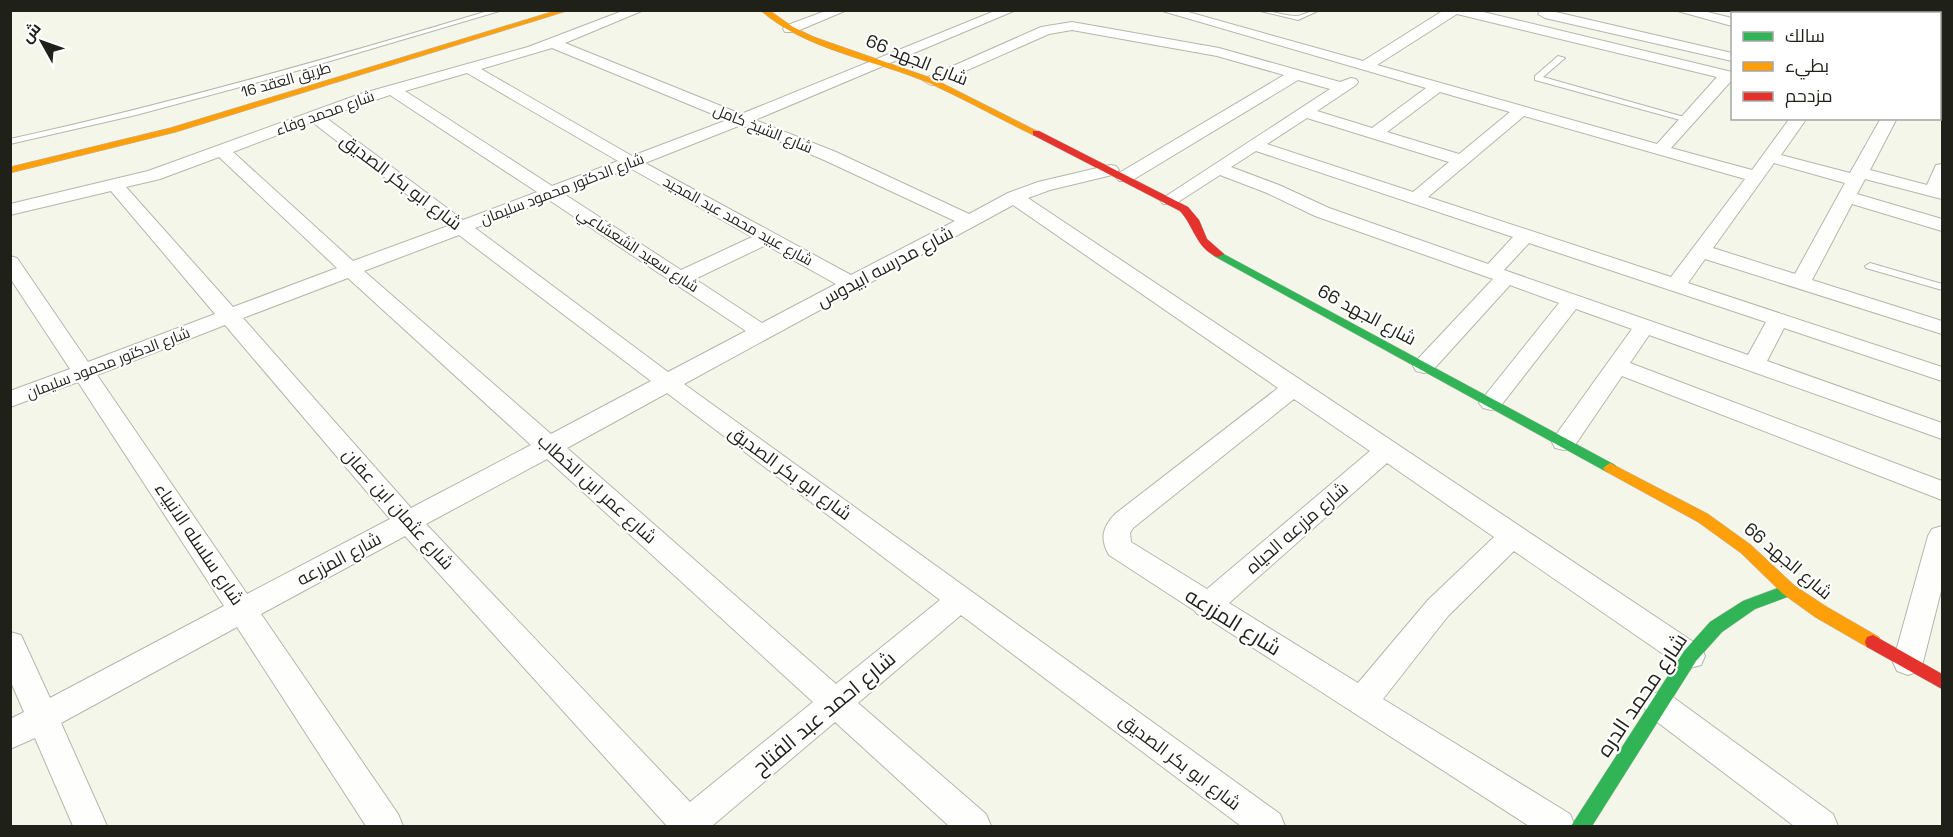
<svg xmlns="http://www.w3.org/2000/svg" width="1953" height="837" font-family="'Space Grotesk',Cairo,sans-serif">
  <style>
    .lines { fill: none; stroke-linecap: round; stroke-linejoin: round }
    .lane-casing { stroke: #b5b6ad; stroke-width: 2 }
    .street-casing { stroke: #b5b6ad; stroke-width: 2 }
    .fast-casing { stroke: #b5b6ad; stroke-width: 1 }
    .slow-casing { stroke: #b5b6ad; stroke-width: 1 }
    .jam-casing { stroke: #b5b6ad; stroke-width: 1 }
    .lane { fill: #fefefc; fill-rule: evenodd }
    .street { fill: #fefefc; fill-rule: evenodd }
    .fast { fill: #30b455; fill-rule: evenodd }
    .slow { fill: #ff9f0a; fill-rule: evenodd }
    .jam { fill: #e5322d; fill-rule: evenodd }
    .labels { text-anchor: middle; stroke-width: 4.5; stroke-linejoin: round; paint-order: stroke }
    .far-street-label { font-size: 15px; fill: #1f2018; stroke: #fff }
    .street-label { font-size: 18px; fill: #1f2018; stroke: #fff }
    .near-street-label { font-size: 21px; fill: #1f2018; stroke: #fff }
  </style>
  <rect width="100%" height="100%" fill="#f5f6ea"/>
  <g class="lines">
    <g class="lane-casing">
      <g id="lane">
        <path d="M491,10h12l-244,72 -123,33 -126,29v-5c163,-36 322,-81 481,-129z"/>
        <path d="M1256,10c14,0 28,6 40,6 7,0 14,-6 24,-6l-22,10z"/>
        <polygon points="1558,56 1565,58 1543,77 1691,119 1684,121 1535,80 1535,76"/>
        <polygon points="1870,263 1942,284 1942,290 1866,268 1865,266"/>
      </g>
    </g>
    <g class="street-casing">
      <g id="street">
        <path d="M625,10h19l-79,33 176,71 256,-104h19l-261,110 81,32 133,62 39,-21 30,-11 72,-17 6,1 3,4 -3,4 -66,16 -22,8 673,449 4,9 -4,9 -11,3 -11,-3 -165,-114 -66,65 -65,83 187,115 5,12h-46l-325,-210 -7,-2 -2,-3 -86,-56c-9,-16 -7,-27 6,-41l163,-126 -265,-183 -329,179 596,430 5,12h-44l-280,-211 -103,88 128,111 5,12h-42l-114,-104 -123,104h-45l-262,-290 -144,78 137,200 5,12h-37l-129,-199 -176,96 46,103h-34l-38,-88 -25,11v-30l14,-7 -14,-32v-48l11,3 29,63 174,-92 -146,-224 -68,25v-16l60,-22 -60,-91v-22l7,2 71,104 127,-48 -104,-123 -101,24v-11l138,-33 212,-77 168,-47zM552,48l175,72 -95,36 -151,-87zM467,73l151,88 -66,25 -147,-95zM390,95l147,97 -74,28 -138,-103zM312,122l136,104 -95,35 -120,-109zM741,125l83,35 131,61 -104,54 -206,-112zM219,157l118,111 -104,39 -107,-120 34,-8zM630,168l122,69 -71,33 -117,-76zM549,200l197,131 -78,41 -193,-144zM459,235l192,146 -100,53 -187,-163zM766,245l70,39 -74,39 -67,-44zM348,278l183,167 -120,63 -168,-190zM225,325l165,194 -143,75 -150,-219zM667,393l273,207 -104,84 -269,-236zM1294,399l76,52 -163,138 -76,-47 -1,-9 3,-5zM547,459l266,243 -123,100 -264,-278zM1387,463l107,74 -66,63 -70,83 -129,-80z"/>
        <polygon points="828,10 847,10 795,32 785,32 783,29 785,26"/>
        <path d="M1159,10h22l182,51 81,-51h31l257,62v8l-61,68 81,22 38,-52h17l-26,37 69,18 31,-55h16l-27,52 57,15 9,-20 6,-1v35l-77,-20 -8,15 85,25v12l-90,-27 -40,76 130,41v13l-237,-75 -17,24 254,84v14l-158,-53 -17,33 175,62v16l-293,-104 -19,28 312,118v19l-320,-124 -49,72 -9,2 -9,-2 -3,-6 3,-6 77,-107 -56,-20 -77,99 -8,2 -8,-2 -4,-5 80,-100 -49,-18 -78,86 -8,2 -8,-2 -3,-5 3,-5 77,-82 -178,-63 -48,-23 -47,-18 -45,29h-12l-3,-4 170,-111 -32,-9 -167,101h-12l-3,-4 3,-4 165,-98 -67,-19 -145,-26 -23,4 -113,50 -5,1 -7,-4 2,-3 115,-51 31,-5 147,26 121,34 11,-4 5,1 2,3 -2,3 -39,26 55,17 54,-40zM1457,14l260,63 -60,67 -280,-79zM1440,92l70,20 -51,42 -72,-22zM1524,116l221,63 -74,98 -243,-80zM1307,118l142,44 -36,30 -146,-48zM1256,151l257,86 -25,27 -159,-56 -50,-23 -48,-18zM1774,163l71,20 -50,91 -82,-26zM1529,243l237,79 -18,33 -244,-85z"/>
        <polygon points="1547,10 1732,53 1732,61 1545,18 1538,14 1540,11"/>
        <polygon points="1674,10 1699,10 1732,18 1732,26"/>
        <polygon points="1809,10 1822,10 1821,14 1808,14"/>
        <rect x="1940" y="62" width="2" height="8"/>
        <rect x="1940" y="100" width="2" height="10"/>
        <polygon points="1942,526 1942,587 1923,662 1919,671 1908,675 1897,671 1893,662 1928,536 1932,529"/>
        <polygon points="1659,692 1670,695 1833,814 1838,826 1794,826 1648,715 1643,705 1648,695"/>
      </g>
    </g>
    <g class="fast-casing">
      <g id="fast">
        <polygon points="1218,251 1615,465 1617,468 1610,473 1605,471 1214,256 1212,254"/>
        <polygon points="1789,584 1795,586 1797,590 1795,594 1755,609 1722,632 1696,661 1592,826 1571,826 1684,651 1710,622 1743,601"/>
      </g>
    </g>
    <g class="slow-casing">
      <g id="slow">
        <polygon points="558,10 570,10 176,132 10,173 10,167 170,128"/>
        <path d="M760,10h9l24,17 21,10 120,42 107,54 -8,2c-35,-17 -69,-36 -104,-52 -56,-24 -122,-32 -169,-73z"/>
        <polygon points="1610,463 1708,514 1751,545 1795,586 1827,607 1879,637 1881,642 1879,647 1873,649 1867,647 1815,617 1783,594 1741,553 1698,522 1605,471 1603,468"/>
      </g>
    </g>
    <g class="jam-casing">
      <g id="jam">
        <path d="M1033,131h6l149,76 11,13 8,19 17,15 -6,3c-21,-7 -24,-31 -38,-46l-147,-76z"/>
        <polygon points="1873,635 1942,674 1942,689 1867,647 1865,642 1867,637"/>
      </g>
    </g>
    <use href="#lane" class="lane"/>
    <use href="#street" class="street"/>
    <use href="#fast" class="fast"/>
    <use href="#slow" class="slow"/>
    <use href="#jam" class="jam"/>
  </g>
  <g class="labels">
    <g class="far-street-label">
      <text transform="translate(286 80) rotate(-16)" y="5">طريق العقد 16</text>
      <text transform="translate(325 113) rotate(-20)" y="5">شارع محمد وفاء</text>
      <text transform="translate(763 129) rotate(22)" y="5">شارع الشيخ كامل</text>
      <text transform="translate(562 189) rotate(-21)" y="5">شارع الدكتور محمود سليمان</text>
      <text transform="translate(738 221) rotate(29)" y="5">شارع عبيد محمد عبد المجيد</text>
      <text transform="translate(638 250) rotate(33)" y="5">شارع سعيد الشعشاعي</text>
      <text transform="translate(108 363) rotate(-21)" y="5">شارع الدكتور محمود سليمان</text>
    </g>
    <g class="street-label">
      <text transform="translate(917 60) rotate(22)" y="6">شارع الجهد 66</text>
      <text transform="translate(401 182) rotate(37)" y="6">شارع ابو بكر الصديق</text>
      <text transform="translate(885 267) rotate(-28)" y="6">شارع مدرسه ابيدوس</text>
      <text transform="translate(1367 315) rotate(28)" y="6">شارع الجهد 66</text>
      <text transform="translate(790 473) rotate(36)" y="6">شارع ابو بكر الصديق</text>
      <text transform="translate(597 489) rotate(42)" y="6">شارع عمر ابن الخطاب</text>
      <text transform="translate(398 509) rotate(48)" y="6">شارع عثمان ابن عفان</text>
      <text transform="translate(1297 528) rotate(-41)" y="6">شارع مزرعه الحياه</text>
      <text transform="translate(199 544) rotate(56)" y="6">شارع سلسله الانبياء</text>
      <text transform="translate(339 559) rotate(-28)" y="6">شارع المزرعه</text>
      <text transform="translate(1788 561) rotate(40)" y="6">شارع الجهد 66</text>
      <text transform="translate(1180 762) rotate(37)" y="6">شارع ابو بكر الصديق</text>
    </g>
    <g class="near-street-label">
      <text transform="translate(1233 622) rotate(32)" y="7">شارع المزرعه</text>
      <text transform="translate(1642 695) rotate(-56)" y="7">شارع محمد الدره</text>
      <text transform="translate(824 713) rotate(-40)" y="7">شارع احمد عبد الفتاح</text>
    </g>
  </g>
  <rect width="1953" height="837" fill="none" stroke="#1f2018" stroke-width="24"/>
  <rect x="1731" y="12" width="210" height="108" fill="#ffffff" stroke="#a5a6a3" stroke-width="1.5"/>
  <rect x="1743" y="32" width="30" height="9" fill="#30b455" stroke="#a5a6a3" stroke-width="1.5"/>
  <text x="1785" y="42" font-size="18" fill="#1f2018">سالك</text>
  <rect x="1743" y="62" width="30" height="9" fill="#ff9f0a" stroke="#a5a6a3" stroke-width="1.5"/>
  <text x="1785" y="72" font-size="18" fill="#1f2018">بطيء</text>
  <rect x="1743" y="92" width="30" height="9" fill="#e5322d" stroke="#a5a6a3" stroke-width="1.5"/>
  <text x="1785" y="102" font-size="18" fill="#1f2018">مزدحم</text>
  <g transform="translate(42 42) rotate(310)" stroke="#ffffff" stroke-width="4.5" paint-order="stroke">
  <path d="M0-4.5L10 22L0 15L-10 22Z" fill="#1f2018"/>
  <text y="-9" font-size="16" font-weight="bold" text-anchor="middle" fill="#1f2018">ش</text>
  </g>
</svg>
